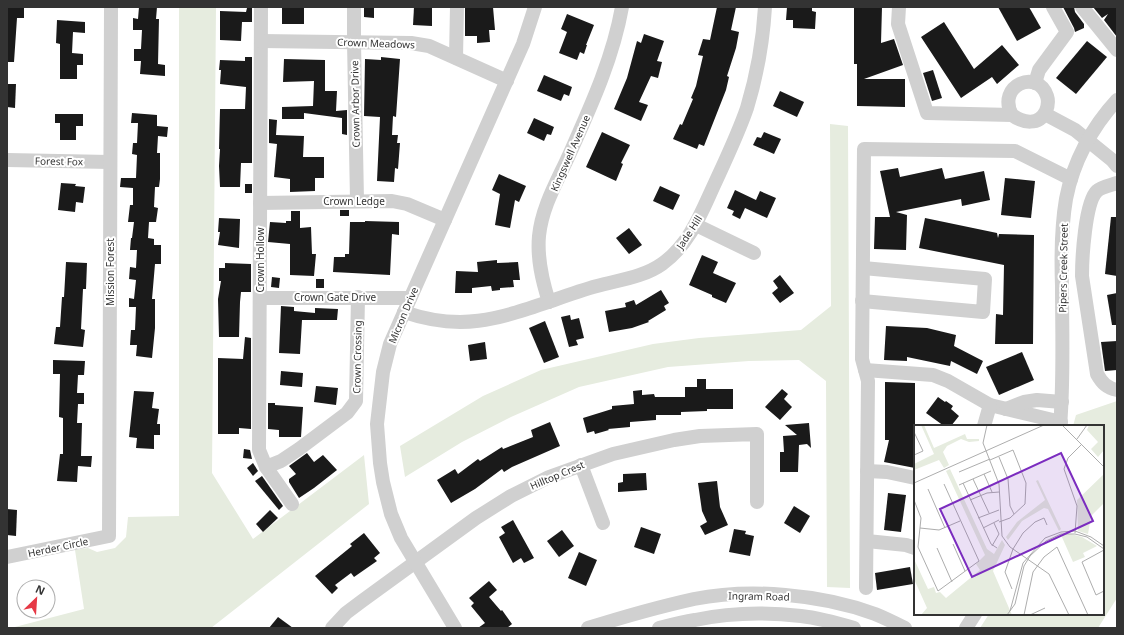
<svg xmlns="http://www.w3.org/2000/svg" width="1124" height="635" font-family="'Noto Sans',sans-serif">
  <style>
    .green { fill: #e6ecdf }
    .building { fill: #1a1a1a }
    .lines { fill: none; stroke-linecap: round; stroke-linejoin: round }
    .minor { stroke: #d0d0d0; stroke-width: 14 }
    .labels { text-anchor: middle; stroke-width: 4; stroke-linejoin: round; paint-order: stroke }
    .street-label { font-size: 10px; fill: #333; stroke: #fff }
    .inset-road { fill: none; stroke: #adadad; stroke-width: 1 }
    .view { fill: #7b2cbf; fill-opacity: 0.15; stroke: #7b2cbf; stroke-width: 2 }
    .inset-edge { fill: none; stroke: #333; stroke-width: 2 }
  </style>
  <rect width="100%" height="100%" fill="#fff"/>
  <g class="green">
    <polygon points="179,7 216,7 212,473 253,539 364,455 369,504 211,628 11,628 84,609 75,550 88,548 97,552 115,548 126,537 128,517 179,516"/>
    <polygon points="830,124 848,126 850,588 827,587 826,381 799,360 749,361 668,367 579,387 511,417 462,442 405,477 400,446 483,396 541,370 653,344 699,338 801,330 831,306"/>
    <polygon points="1117,401 1117,598 1098,628 980,628 989,614 1103,614 1103,426 1073,426 1076,415"/>
  </g>
  <g class="building">
    <polygon points="7,7 24,7 24,18 17,18 14,62 7,62"/>
    <polygon points="139,7 157,7 156,19 159,19 158,64 165,65 165,76 140,74 141,61 134,61 134,49 141,49 142,30 133,30 133,18 138,19"/>
    <polygon points="364,7 374,7 374,18 364,17"/>
    <polygon points="414,7 432,7 432,26 413,25"/>
    <polygon points="465,7 493,7 495,30 489,30 490,42 477,43 477,36 465,36"/>
    <polygon points="717,7 736,7 731,30 739,32 736,48 727,76 729,77 726,90 704,146 699,144 697,149 673,139 680,124 682,125 693,99 691,98 696,86 703,56 698,55 703,39 710,40"/>
    <polygon points="787,7 812,7 812,11 816,12 815,29 793,28 793,20 786,20"/>
    <polygon points="854,7 882,7 881,43 894,39 903,65 864,79 905,79 905,107 857,106 857,64 854,64"/>
    <polygon points="998,7 1029,7 1041,28 1017,41"/>
    <polygon points="1063,7 1074,7 1075,12 1084,24 1084,28 1075,32 1074,28"/>
    <polygon points="1093,7 1117,7 1117,37 1104,20 1108,14 1102,18"/>
    <polygon points="247,8 252,8 252,22 242,22 241,41 220,40 220,11 246,12"/>
    <rect x="282" y="8" width="22" height="16"/>
    <polygon points="567,14 594,25 586,45 587,45 584,54 580,52 577,60 559,53 567,32 561,29"/>
    <polygon points="57,20 85,22 85,33 73,32 72,53 83,54 83,65 77,65 77,79 60,79 60,44 56,43"/>
    <polygon points="944,22 974,69 1002,45 1019,65 997,84 992,77 961,98 921,37"/>
    <polygon points="644,34 664,41 657,61 662,62 658,78 651,76 639,102 648,105 641,121 614,109 627,78 637,41 641,43"/>
    <polygon points="1087,41 1107,57 1076,94 1056,78"/>
    <polygon points="245,57 252,57 252,163 241,163 240,187 220,187 219,166 220,149 219,149 220,109 245,109 246,87 220,84 221,70 219,70 220,60 245,61"/>
    <polygon points="381,57 400,59 396,117 393,116 392,135 398,135 397,143 400,143 398,169 395,168 394,182 377,181 380,117 364,116 365,59 381,60"/>
    <polygon points="284,59 325,60 325,91 337,91 336,111 347,110 347,135 342,134 342,118 304,113 304,119 282,119 282,107 313,106 314,81 283,82"/>
    <polygon points="933,70 942,98 932,101 923,73"/>
    <polygon points="544,75 572,87 569,96 564,94 561,101 537,91"/>
    <polygon points="7,84 16,84 15,108 7,107"/>
    <polygon points="780,91 804,102 797,117 773,106"/>
    <polygon points="132,113 157,115 157,126 168,127 167,137 158,136 157,153 160,153 160,179 159,187 155,187 154,207 158,208 156,222 149,222 148,238 154,239 154,245 161,245 161,264 155,264 152,299 155,299 155,328 152,358 136,356 137,345 130,345 131,330 135,330 136,307 129,307 129,298 134,299 136,280 129,279 130,267 136,268 137,250 130,250 131,238 132,238 134,222 128,222 130,205 133,205 133,188 120,187 121,178 136,178 137,155 132,154 133,143 137,143 138,123 131,123"/>
    <polygon points="55,114 83,114 83,126 76,126 76,140 60,140 60,123 55,123"/>
    <polygon points="534,118 554,127 551,135 547,134 544,141 527,133"/>
    <polygon points="269,119 277,120 276,135 304,136 303,157 324,157 324,178 315,178 315,191 290,192 290,179 274,177 277,144 269,143"/>
    <polygon points="602,132 630,145 621,163 623,164 616,181 586,167"/>
    <polygon points="764,132 781,139 774,154 753,145 757,137 761,138"/>
    <polygon points="898,168 900,177 942,168 945,179 984,171 990,200 962,206 961,199 896,212 907,215 906,250 874,249 875,217 890,217 880,171"/>
    <polygon points="499,174 526,186 519,202 515,200 510,228 495,225 500,194 492,190"/>
    <polygon points="1005,178 1035,181 1031,218 1001,215"/>
    <polygon points="61,183 76,184 75,186 85,187 83,203 76,202 75,212 58,210"/>
    <rect x="245" y="184" width="7" height="9"/>
    <polygon points="660,186 680,195 673,210 653,201"/>
    <polygon points="735,190 756,200 760,191 776,198 767,218 745,208 740,219 732,215 734,211 727,208"/>
    <rect x="340" y="210" width="9" height="6"/>
    <polygon points="291,211 300,211 300,228 311,227 312,254 316,254 314,276 290,275 290,244 268,242 270,222 286,223 286,221 291,221"/>
    <polygon points="1111,217 1117,217 1117,276 1105,274"/>
    <polygon points="219,218 240,219 239,248 218,245 220,232 218,232"/>
    <polygon points="925,218 997,233 998,238 999,234 1034,235 1033,344 995,344 996,314 1003,315 1004,265 919,248"/>
    <polygon points="365,221 399,222 399,235 392,234 390,275 333,272 334,257 345,257 345,254 349,254 350,222 365,222"/>
    <polygon points="629,228 642,245 629,254 616,238"/>
    <polygon points="702,255 718,262 713,273 736,283 726,303 712,297 712,295 689,285"/>
    <polygon points="497,260 497,263 518,262 520,280 513,280 514,287 500,288 500,290 492,291 491,286 472,288 472,293 455,293 456,271 478,272 477,262"/>
    <polygon points="66,262 87,263 86,289 83,289 81,329 85,330 83,347 54,344 56,327 60,327 62,297 64,297"/>
    <polygon points="225,263 251,264 251,292 241,292 240,302 239,337 219,337 218,299 221,281 219,281 219,268 225,268"/>
    <polygon points="780,275 794,293 780,303 772,293 778,288 773,281"/>
    <polygon points="272,277 280,278 279,288 271,287"/>
    <rect x="316" y="279" width="8" height="9"/>
    <polygon points="661,290 669,303 664,306 666,310 648,321 649,322 632,328 609,332 605,311 626,307 625,303 634,300 636,305"/>
    <polygon points="1117,293 1117,325 1112,325 1107,295"/>
    <polygon points="281,306 294,307 294,311 315,313 315,308 338,309 337,320 302,320 300,354 279,353"/>
    <polygon points="570,315 571,320 579,318 584,338 576,340 578,345 569,347 561,317"/>
    <polygon points="545,321 559,357 544,363 529,328"/>
    <polygon points="886,326 927,328 956,335 954,346 983,361 977,374 951,361 950,366 907,357 907,361 884,360"/>
    <polygon points="245,337 251,338 251,429 239,428 239,434 218,434 218,358 243,359"/>
    <polygon points="1117,341 1117,370 1105,371 1101,342"/>
    <polygon points="485,342 487,359 470,361 468,345"/>
    <polygon points="1022,352 1034,380 999,395 986,367"/>
    <polygon points="53,360 85,361 84,375 78,375 77,393 84,393 84,404 78,404 77,423 82,423 81,456 92,456 91,467 78,466 77,482 57,481 60,454 63,454 63,418 59,417 60,374 53,374"/>
    <polygon points="281,371 303,373 302,387 280,385"/>
    <polygon points="697,379 706,379 706,389 733,389 733,409 707,409 707,411 681,412 681,415 656,415 656,420 630,422 630,427 608,429 609,430 595,434 594,431 587,433 583,418 612,409 612,406 634,404 633,391 642,390 642,395 654,394 655,397 685,397 685,387 697,387"/>
    <polygon points="885,382 915,383 915,468 884,462 889,440 885,440"/>
    <polygon points="316,386 338,388 336,405 314,402"/>
    <polygon points="782,389 788,394 784,399 792,407 780,420 765,407"/>
    <polygon points="134,391 154,392 152,408 159,409 157,424 160,424 160,435 154,435 154,449 136,448 137,438 129,437"/>
    <polygon points="938,397 945,402 946,401 953,406 951,409 959,416 951,426 944,426 926,413"/>
    <polygon points="268,403 275,403 275,405 303,407 301,437 279,437 279,430 268,429"/>
    <polygon points="550,422 560,446 512,467 504,472 502,469 475,489 451,503 437,480 455,469 458,474 478,459 480,461 502,447 503,449 533,437 531,430"/>
    <polygon points="809,423 811,448 807,444 799,445 798,472 780,472 780,452 784,452 783,436 797,435 785,425"/>
    <polygon points="244,449 250,450 252,459 243,458"/>
    <polygon points="307,453 314,462 323,455 337,470 314,488 299,498 289,482 289,479 296,474 289,466"/>
    <polygon points="253,463 258,471 253,476 247,468"/>
    <polygon points="646,473 647,490 618,492 618,483 623,482 623,474"/>
    <polygon points="262,476 283,506 279,510 255,481"/>
    <polygon points="717,481 720,507 728,525 705,535 700,526 707,522 702,511 698,483"/>
    <polygon points="888,493 906,495 901,532 884,530"/>
    <polygon points="794,506 810,516 800,533 784,523"/>
    <polygon points="7,509 17,510 16,536 7,535"/>
    <polygon points="270,510 278,518 263,532 256,524"/>
    <polygon points="513,520 534,558 524,563 521,558 513,563 499,537 505,533 501,527"/>
    <polygon points="641,527 661,534 654,554 634,547"/>
    <polygon points="734,529 746,531 745,534 754,536 750,556 729,552"/>
    <polygon points="562,530 574,546 559,557 547,541"/>
    <polygon points="364,533 380,553 374,558 377,561 354,577 351,573 335,585 338,588 332,594 315,576 352,546 350,544"/>
    <polygon points="579,552 597,560 586,586 568,578"/>
    <polygon points="910,567 913,584 877,590 875,573"/>
    <polygon points="489,581 497,590 489,597 501,611 502,610 512,624 507,628 478,628 485,623 471,606 474,603 469,598"/>
    <polygon points="278,617 293,628 269,628"/>
  </g>
  <g class="lines">
    <g class="minor">
      <polyline points="261,7 259,450 266,467 292,504"/>
      <polyline points="354,7 354,42 357,200"/>
      <path d="M899,7l-1,17 29,89 85,2c11,8 27,11 34,-4 2,-5 3,-9 1,-15 -9,-28 -51,-11 -35,19"/>
      <polyline points="1082,7 1117,50"/>
      <polyline points="261,41 411,43 429,46 507,81"/>
      <polyline points="456,58 457,7"/>
      <polyline points="1035,83 1039,70 1067,32 1053,7"/>
      <polyline points="1045,114 1075,130 1112,160 1117,166"/>
      <polyline points="7,160 110,162"/>
      <path d="M1117,183c-6,2 -16,4 -20,8 -12,11 -15,68 -15,85l15,98c5,9 10,14 20,16"/>
      <polyline points="260,203 392,201 407,204 445,220"/>
      <polyline points="696,225 754,253"/>
      <polyline points="260,298 410,298"/>
      <polyline points="862,301 983,312 985,279 863,268"/>
      <path d="M549,302c-7,-22 -12,-43 -10,-66 3,-30 19,-56 31,-83 21,-47 43,-95 52,-146"/>
      <path d="M404,312c58,20 94,7 150,-12 14,-5 28,-10 43,-14 22,-6 47,-9 65,-22 28,-20 39,-51 53,-81 11,-24 23,-49 32,-75 10,-33 16,-67 18,-101"/>
      <polyline points="865,370 933,375 948,381 990,405 1061,422"/>
      <polyline points="1006,409 1024,402 1037,400 1062,402"/>
      <polyline points="984,426 990,405"/>
      <path d="M1060,426c4,-46 2,-93 2,-140 -1,-29 -1,-58 4,-87 7,-37 26,-72 51,-99"/>
      <polyline points="581,465 603,523"/>
      <polyline points="266,467 281,461 299,449 347,413 356,401 358,297"/>
      <polyline points="867,471 887,472 915,478"/>
      <polyline points="867,541 906,545 915,548"/>
      <polyline points="7,557 109,536 111,7"/>
      <polyline points="866,588 868,381 862,359 864,149 1015,151 1071,179"/>
      <polyline points="332,628 346,613 362,601 476,518 511,496 549,477 613,454 674,440 700,436 757,434 757,502"/>
      <polyline points="455,628 401,538 391,514 383,482 380,463 377,424 383,372 390,344 523,44 535,7"/>
      <path d="M588,628c35,-11 70,-21 106,-29 56,-11 127,-5 181,15 10,4 20,9 30,14"/>
      <path d="M659,628c12,-3 24,-6 36,-8 33,-7 72,-8 106,-4 18,2 36,7 53,12"/>
      <polyline points="966,628 975,614"/>
    </g>
  </g>
  <g class="labels">
    <g class="street-label">
      <text transform="translate(376 43) rotate(2)" y="4">Crown Meadows</text>
      <text transform="translate(355 104) rotate(-91)" y="4">Crown Arbor Drive</text>
      <text transform="translate(570 153) rotate(-66)" y="4">Kingswell Avenue</text>
      <text transform="translate(59 161) rotate(1)" y="4">Forest Fox</text>
      <text x="354" y="205">Crown Ledge</text>
      <text transform="translate(689 232) rotate(-57)" y="4">Jade Hill</text>
      <text transform="translate(260 260) rotate(-90)" y="4">Crown Hollow</text>
      <text transform="translate(1063 268) rotate(-89)" y="4">Pipers Creek Street</text>
      <text transform="translate(110 272) rotate(-90)" y="4">Mission Forest</text>
      <text x="335" y="301">Crown Gate Drive</text>
      <text transform="translate(403 315) rotate(-67)" y="4">Micron Drive</text>
      <text transform="translate(357 357) rotate(-89)" y="4">Crown Crossing</text>
      <text transform="translate(557 475) rotate(-23)" y="4">Hilltop Crest</text>
      <text transform="translate(58 547) rotate(-12)" y="4">Herder Circle</text>
      <text transform="translate(759 596) rotate(1)" y="4">Ingram Road</text>
    </g>
  </g>
  <g transform="translate(914 425)">
    <rect width="190" height="190" fill="#fff"/>
    <path d="M7,0h3l10,23 31,-14 2,5h12v2l-10,1 -8,-3 -14,7 -4,6 6,13 -5,3 -5,-8 -25,10v-6l20,-10zM175,0h15v25l-6,7 -7,-8 7,-7 -11,-12zM36,44l37,80 7,5 8,-14 3,5 -12,26 19,44h-91l6,-7 -13,-29v-20l14,30 6,-2 2,6 4,-1 6,6 34,-28 -4,-6 9,-9 -39,-84zM190,49v29l-13,13 -3,18 -10,-3 -1,-31zM124,55l23,49 -2,2 -11,-22 -4,-1 -22,13 -14,19 -2,-3 11,-15 28,-22 -9,-19zM157,109l11,3 15,9 -14,7 2,4 -12,5 -12,-27z" fill="#e6ecdf"/>
    <path class="inset-road" d="M73,0l-4,18 16,41 3,52 8,11 39,27 20,41M148,0l42,42M0,7l9,19 -9,4M163,14l10,-14M85,32l9,22 2,27 4,8M76,35l23,-10 13,33 -1,21 -15,14 -11,4M45,47l31,-13M70,49l8,18M59,54l16,34M0,58l130,-58M49,58l28,61 6,4M45,60l32,-14M14,64l17,39M0,75l7,18 -3,29 20,44 41,-30 -35,-77M56,75l17,-7 12,-1M64,93l21,-8M6,103l19,2 21,-9M69,103l16,-8M161,108l2,-27 -13,-37 4,-11 14,-14M39,119l12,27M78,121l7,-12 -5,-11M23,123l15,34M190,125l-22,12 14,33 8,-4M98,164l-7,-17 8,-23 10,-16 12,-11 9,-4 3,7M96,186l13,-48 22,-25 16,-6 14,-1 16,6 13,9M93,190l8,-11 9,-38 6,-10 16,-15 15,-7h14l12,3 17,12M110,190l9,-43 11,-15 13,-10 31,68M116,190l15,-7"/>
    <path class="view" d="M147,28l32,68 -121,56 -32,-68z"/>
    <rect width="190" height="190" class="inset-edge"/>
  </g>
  <rect width="1124" height="635" fill="none" stroke="#333333" stroke-width="16"/>
  <g transform="translate(36 599) rotate(25)"><circle r="19" fill="#ffffff" stroke="#adadad"/>
  <path d="M0-3L7 15L0 10L-7 15Z" fill="#e63946"/>
  <text y="-6" font-size="11" font-weight="bold" text-anchor="middle" fill="#333333">N</text>
  </g>
</svg>
